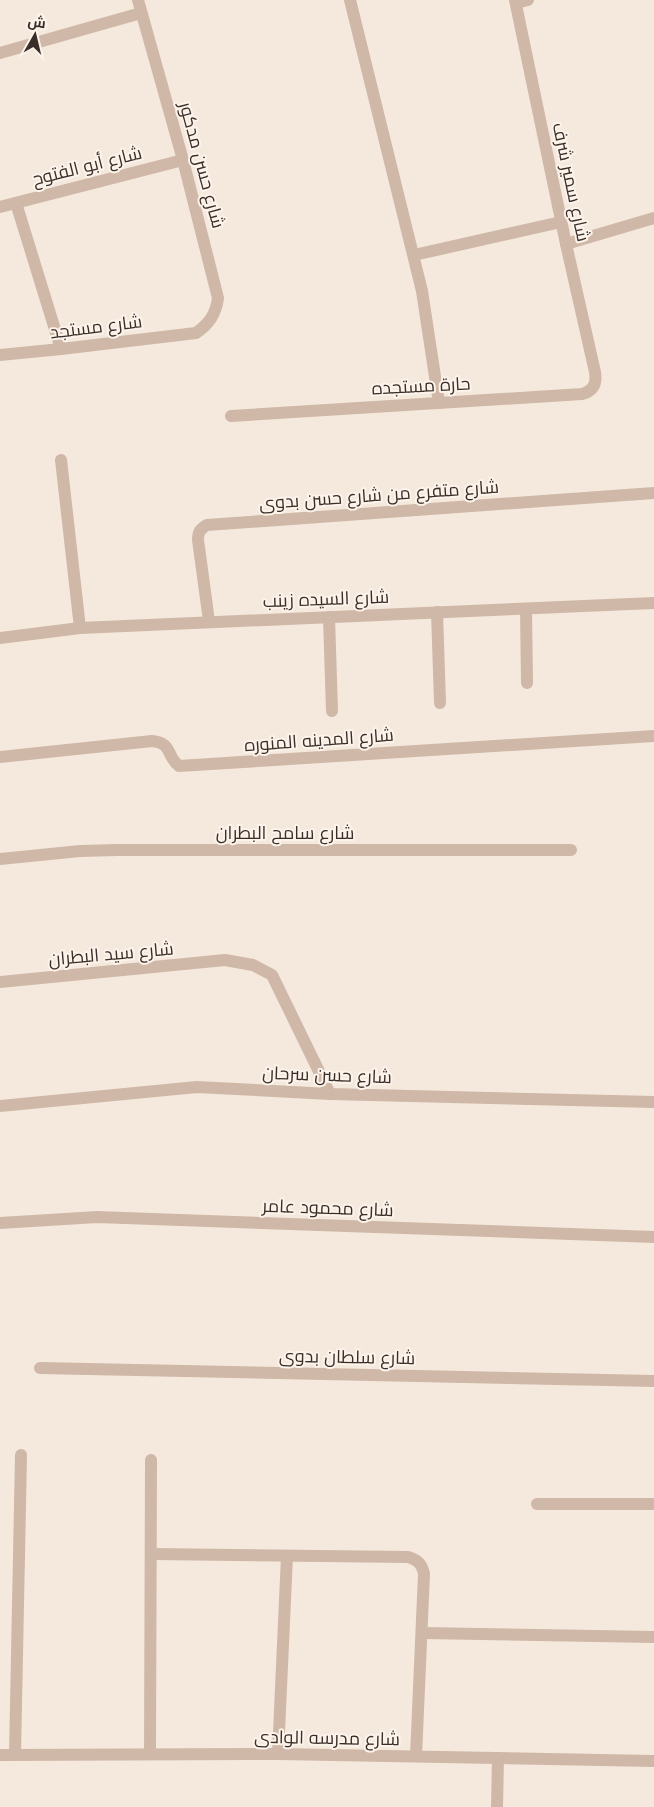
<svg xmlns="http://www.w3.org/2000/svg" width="654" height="1807" font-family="Arial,Cairo,sans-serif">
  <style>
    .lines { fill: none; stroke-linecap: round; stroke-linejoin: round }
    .minor { stroke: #cfb8a7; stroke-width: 12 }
    .labels { text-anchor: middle; stroke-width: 4; stroke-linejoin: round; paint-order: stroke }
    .street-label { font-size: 18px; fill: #3b2e29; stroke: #fcf3eb }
  </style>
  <rect width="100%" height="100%" fill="#f5e9dd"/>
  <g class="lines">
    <g class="minor">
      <polyline points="350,0 422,291 439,403"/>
      <polyline points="516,3 528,0"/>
      <polyline points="0,53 141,13"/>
      <polyline points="16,203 61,349"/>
      <polyline points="0,207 183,160"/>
      <polyline points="566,244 654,218"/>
      <polyline points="414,255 561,222"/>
      <path d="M0,355l61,-6 135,-16c13,-9 20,-19 22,-35l-35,-138 -45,-160"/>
      <path d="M231,416l351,-22c11,-3 15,-10 13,-22l-29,-128 -51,-244"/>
      <polyline points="61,460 80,628"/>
      <polyline points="526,609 527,683"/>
      <polyline points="437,612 440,703"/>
      <polyline points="329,617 332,711"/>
      <path d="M209,621l-11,-81c0,-8 2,-11 9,-15l447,-32"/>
      <polyline points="0,638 80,628 654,603"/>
      <path d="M0,757l152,-16c21,2 14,15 27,25l475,-30"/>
      <polyline points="0,859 80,851 118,850 571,850"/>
      <polyline points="0,982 225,960 253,965 272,975 330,1094"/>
      <polyline points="0,1106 197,1087 330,1094 654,1102"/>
      <polyline points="0,1223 97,1217 654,1237"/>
      <polyline points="40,1368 654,1381"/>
      <polyline points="537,1504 654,1504"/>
      <path d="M151,1554l257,3c10,3 14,7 16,17l-8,182"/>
      <polyline points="422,1633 654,1637"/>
      <polyline points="150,1754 151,1460"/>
      <polyline points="278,1754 287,1556"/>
      <polyline points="0,1755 278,1754 654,1761"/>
      <polyline points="15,1755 21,1455"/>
      <polyline points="497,1807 498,1758"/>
    </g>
  </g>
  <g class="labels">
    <g class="street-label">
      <text transform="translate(202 165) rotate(75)" y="6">شارع حسن مدكور</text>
      <text transform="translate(87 166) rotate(-14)" y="6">شارع أبو الفتوح</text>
      <text transform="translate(571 182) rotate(78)" y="6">شارع سمير شرف</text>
      <text transform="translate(96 327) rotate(-7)" y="6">شارع مستجد</text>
      <text transform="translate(421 386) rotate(-3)" y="6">حارة مستجده</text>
      <text transform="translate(379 495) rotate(-4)" y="6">شارع متفرع من شارع حسن بدوى</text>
      <text transform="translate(326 599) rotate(-2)" y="6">شارع السيده زينب</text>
      <text transform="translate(319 740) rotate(-4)" y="6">شارع المدينه المنوره</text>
      <text x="285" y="839">شارع سامح البطران</text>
      <text transform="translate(111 954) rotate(-5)" y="6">شارع سيد البطران</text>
      <text transform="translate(327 1075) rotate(2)" y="6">شارع حسن سرحان</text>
      <text transform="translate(328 1208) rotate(2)" y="6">شارع محمود عامر</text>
      <text transform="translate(347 1357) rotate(1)" y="6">شارع سلطان بدوى</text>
      <text transform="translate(327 1738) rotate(1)" y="6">شارع مدرسه الوادى</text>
    </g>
  </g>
  <g transform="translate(35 35) rotate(8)" stroke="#fcf3eb" stroke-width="4" paint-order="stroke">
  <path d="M0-4L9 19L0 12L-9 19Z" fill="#3b2e29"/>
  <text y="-8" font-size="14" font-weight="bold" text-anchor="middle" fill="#3b2e29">ش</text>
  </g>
</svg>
